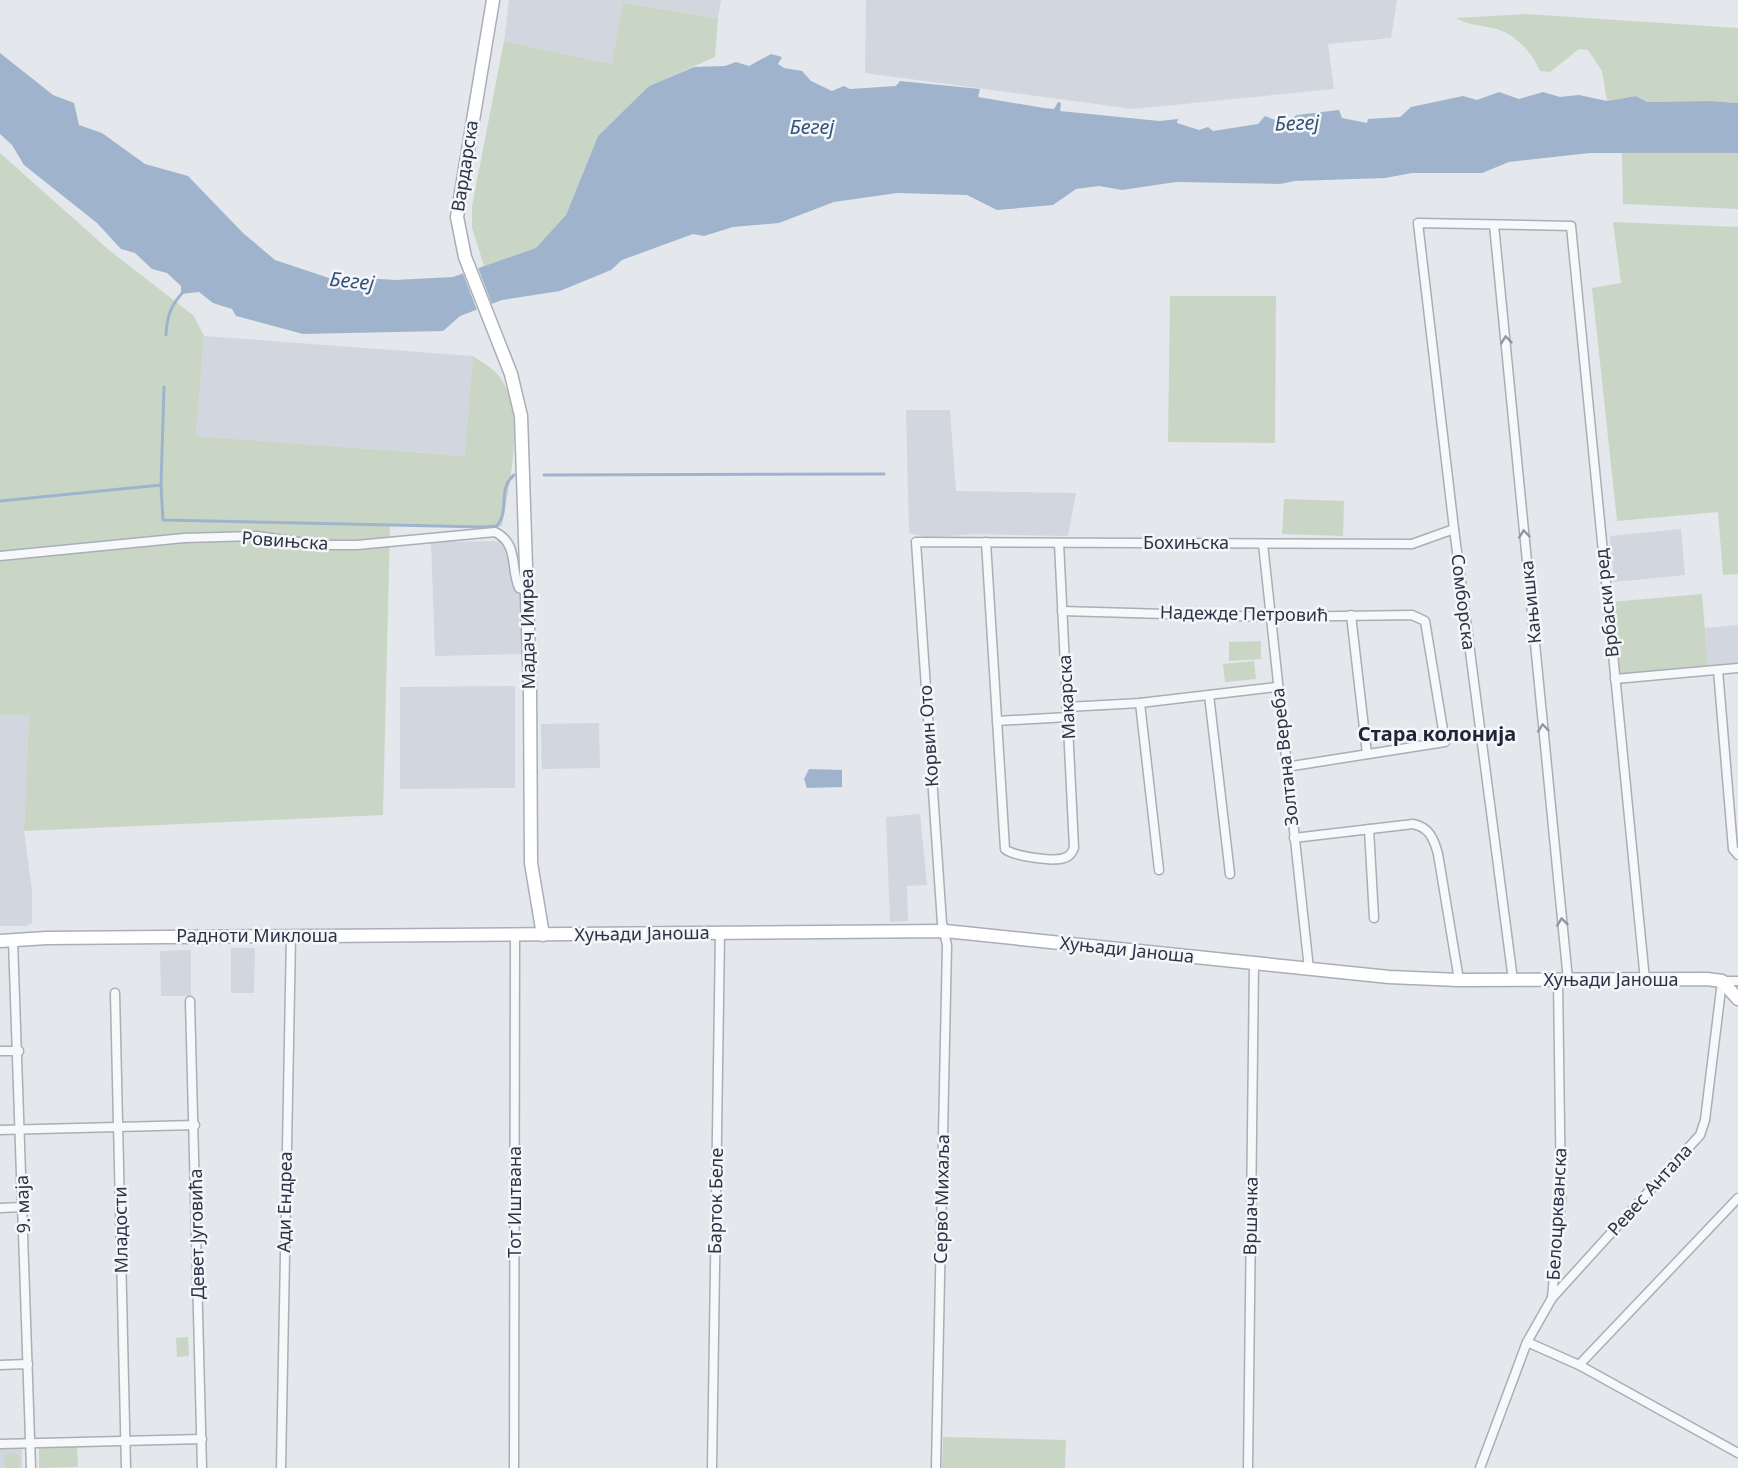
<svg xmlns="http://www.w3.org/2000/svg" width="1738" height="1468" font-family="'Noto Sans',sans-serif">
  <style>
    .built { fill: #d2d6de }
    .green { fill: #c9d6c5 }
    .water { fill: #9fb4cc }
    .pier { fill: #e4e7ec }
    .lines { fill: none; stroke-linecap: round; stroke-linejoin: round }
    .stream { stroke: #9fb4cc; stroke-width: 3 }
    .street-casing { stroke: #a9aeb7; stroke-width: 11 }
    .secondary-casing { stroke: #a9aeb7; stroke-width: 15 }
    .street { stroke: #f7f8fa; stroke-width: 8 }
    .secondary { stroke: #fff; stroke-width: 12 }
    .oneway { stroke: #9196a0 }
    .labels { text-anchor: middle; stroke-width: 5; stroke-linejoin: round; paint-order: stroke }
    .street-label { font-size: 18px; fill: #2b3445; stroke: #f4f6f9 }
    .water-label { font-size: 20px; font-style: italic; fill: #34527a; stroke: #f4f6f9 }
    .neighbourhood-label { font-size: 20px; font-weight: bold; fill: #1d2536; stroke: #f4f6f9 }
  </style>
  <rect width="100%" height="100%" fill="#e4e7ec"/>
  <g class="built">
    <polygon points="509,0 721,0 718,18 623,3 613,64 504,41"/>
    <polygon points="866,0 1397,0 1391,38 1328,44 1334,89 1133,109 865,73"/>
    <polygon points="204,336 473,356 466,456 196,436"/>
    <polygon points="906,410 950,410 956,491 1076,493 1068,536 973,534 929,538 909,533"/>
    <polygon points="1681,529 1685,575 1614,582 1610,536"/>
    <polygon points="505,541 514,585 518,594 526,601 525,654 435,656 431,542"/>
    <polygon points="1738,625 1738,666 1708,668 1705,628"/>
    <polygon points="515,686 515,788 400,789 400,687"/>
    <polygon points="0,715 29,715 24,831 32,891 32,923 26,926 0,926"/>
    <polygon points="599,723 600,768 542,769 541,724"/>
    <polygon points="920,814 927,885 907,886 908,921 890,922 886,817"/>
    <polygon points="231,948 255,948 254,993 231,993"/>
    <polygon points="191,950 191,996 161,996 160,951"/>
    <polygon points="22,1447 22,1468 0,1468 0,1448"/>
  </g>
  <g class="green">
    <polygon points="623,3 718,18 715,57 649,86 598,136 566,215 537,248 484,266 472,228 472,206 504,41 612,64"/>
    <path d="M1526,14l212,14v75l-29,-2 -62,1 -11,-6 -29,5 -5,-30 -14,-21 -9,-1 -29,23 -10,-1c-8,-19 -23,-35 -43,-42 -15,-4 -28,-3 -41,-11z"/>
    <path d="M0,153l109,97 85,66 10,20 -8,100 269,20 8,-100c8,6 20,12 26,20 28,37 10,108 3,150l-112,-1 -7,290 -359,16 5,-116h-29z"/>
    <polygon points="1622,153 1738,153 1738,209 1623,204"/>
    <polygon points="1613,222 1738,227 1738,574 1723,575 1718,512 1617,521 1592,288 1621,283"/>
    <polygon points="1170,296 1276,296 1275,443 1168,442"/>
    <polygon points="1284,499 1344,501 1343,536 1282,534"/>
    <polygon points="1702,594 1708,668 1618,677 1611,602"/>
    <polygon points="1261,641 1261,659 1229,661 1229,642"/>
    <polygon points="1254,661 1256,679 1225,682 1223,664"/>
    <polygon points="188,1337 189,1356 177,1357 176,1338"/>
    <polygon points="943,1437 1066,1440 1065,1468 942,1468"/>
    <polygon points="77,1446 78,1467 39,1468 39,1447"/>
    <circle cx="12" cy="1461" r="8"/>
  </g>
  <g class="water">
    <polygon points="0,53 53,95 74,103 79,125 102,133 145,164 188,176 243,233 275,260 335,280 350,277 395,280 453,277 536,248 566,215 598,136 649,86 694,67 725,66 736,62 749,66 771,54 782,57 778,64 784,68 802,71 811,81 832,91 844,86 850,89 896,86 900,81 980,89 978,97 1044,108 1054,109 1058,102 1061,103 1060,111 1159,121 1178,119 1177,123 1199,130 1208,127 1213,131 1258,124 1265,116 1283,123 1297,115 1339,110 1342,118 1367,123 1368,119 1400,117 1411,107 1463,96 1477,100 1499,92 1519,99 1543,92 1560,97 1579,95 1607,101 1636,96 1647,102 1709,101 1738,103 1738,153 1590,153 1509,162 1482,173 1412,173 1385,178 1295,181 1280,184 1176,182 1122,190 1099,186 1076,189 1053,205 997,210 967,195 897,193 834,202 779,223 733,227 704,236 693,234 622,260 611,270 560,291 502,300 460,316 443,331 303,334 236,316 232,309 213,303 199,292 181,294 181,286 167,273 152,269 135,253 121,249 97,223 24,165 12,145 0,134"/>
    <polygon points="809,769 842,770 842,787 807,788 804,779"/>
  </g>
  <polygon class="pier" points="477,265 493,307 478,313 462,271"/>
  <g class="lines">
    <g class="stream">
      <path d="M166,335c1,-20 5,-30 18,-44"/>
      <polyline points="544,475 884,474"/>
      <path d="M161,485l2,35 321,7 13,-1c13,-16 0,-37 17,-51"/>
      <polyline points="0,501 161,485 164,387"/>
    </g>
    <g class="street-casing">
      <g id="street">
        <polyline points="1494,225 1568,980"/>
        <path d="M986,542l19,307c8,7 48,13 59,9 5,-1 8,-5 10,-10l-15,-305"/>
        <polyline points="1263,544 1309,969"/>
        <path d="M0,556l184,-18 73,-2 62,9h38l138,-13c24,12 15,35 24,56l8,3"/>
        <polyline points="1062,611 1269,617 1412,615 1425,621 1445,742 1286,767"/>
        <polyline points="1351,615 1367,754"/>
        <polyline points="1718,670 1733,849 1738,855"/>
        <polyline points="1615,679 1738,668"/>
        <polyline points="1209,695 1230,874"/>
        <polyline points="1140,703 1159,870"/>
        <polyline points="1067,707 1140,703 1277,687"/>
        <polyline points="997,721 1068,717"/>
        <polyline points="1369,829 1374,918"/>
        <path d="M1294,838l119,-14c16,3 21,15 25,30l21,126"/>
        <polyline points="13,940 31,1468"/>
        <polyline points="1513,980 1454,529 1418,223 1571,226 1645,980"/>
        <polyline points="115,993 126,1468"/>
        <polyline points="190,1001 202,1468"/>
        <polyline points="0,1051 19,1051"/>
        <polyline points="0,1130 195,1125"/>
        <polyline points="0,1208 23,1207"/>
        <polyline points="1552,1298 1700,1135 1705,1120 1722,981 1738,981"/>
        <polyline points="1527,1342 1579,1365 1738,1453"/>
        <polyline points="0,1365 28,1364"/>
        <polyline points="1579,1365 1738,1198"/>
        <polyline points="0,1444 202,1439"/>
        <polyline points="281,1468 291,935"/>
        <polyline points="514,1468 515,935"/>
        <polyline points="712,1468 720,933"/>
        <polyline points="936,1468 947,945 942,923 916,542 1412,544 1454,529"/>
        <polyline points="1248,1468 1254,964"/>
        <polyline points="1480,1468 1527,1342 1552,1298 1561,1200 1558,980"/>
      </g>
    </g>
    <g class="secondary-casing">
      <g id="secondary">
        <polyline points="493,0 457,217 465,257 511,374 521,416 530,688 531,863 543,935"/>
        <polyline points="0,941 47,938 945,931 1389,977 1459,980 1707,979 1722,981 1738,999"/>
      </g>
    </g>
    <use href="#street" class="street"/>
    <use href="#secondary" class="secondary"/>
  </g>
  <defs><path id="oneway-chevron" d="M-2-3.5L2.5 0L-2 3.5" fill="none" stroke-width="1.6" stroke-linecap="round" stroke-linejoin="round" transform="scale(1.5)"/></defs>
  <g class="oneway">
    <use href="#oneway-chevron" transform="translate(1506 340) rotate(-96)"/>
    <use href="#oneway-chevron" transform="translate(1524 534) rotate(-96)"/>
    <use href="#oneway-chevron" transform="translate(1543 728) rotate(-96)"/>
    <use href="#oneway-chevron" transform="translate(1562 922) rotate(-96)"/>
  </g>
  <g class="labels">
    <g class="street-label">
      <text transform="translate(465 166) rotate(-81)" y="6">Вардарска</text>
      <text transform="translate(285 541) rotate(4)" y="6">Ровињска</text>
      <text x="1186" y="549">Бохињска</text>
      <text transform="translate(1463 602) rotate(83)" y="6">Сомборска</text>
      <text transform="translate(1531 602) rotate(-96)" y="6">Кањишка</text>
      <text transform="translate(1607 603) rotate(-96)" y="6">Врбаски ред</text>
      <text transform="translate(1244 614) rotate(1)" y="6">Надежде Петровић</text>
      <text transform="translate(528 629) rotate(-91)" y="6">Мадач Имреа</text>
      <text transform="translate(1067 697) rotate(-93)" y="6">Макарска</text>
      <text transform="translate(929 736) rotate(-94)" y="6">Корвин Ото</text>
      <text transform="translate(1285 757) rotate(-96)" y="6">Золтана Вереба</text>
      <text transform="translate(642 934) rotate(-1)" y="6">Хуњади Јаноша</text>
      <text x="257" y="942">Радноти Миклоша</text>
      <text transform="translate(1127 950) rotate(6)" y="6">Хуњади Јаноша</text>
      <text x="1611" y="986">Хуњади Јаноша</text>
      <text transform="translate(1650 1190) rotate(-48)" y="6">Ревес Антала</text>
      <text transform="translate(942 1199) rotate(-89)" y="6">Серво Михаља</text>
      <text transform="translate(716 1201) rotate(-89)" y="6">Барток Беле</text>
      <text transform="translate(285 1202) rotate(-89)" y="6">Ади Ендреа</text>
      <text transform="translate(515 1202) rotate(-90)" y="6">Тот Иштвана</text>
      <text transform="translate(23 1204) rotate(-92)" y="6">9. маја</text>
      <text transform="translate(1557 1214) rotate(-87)" y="6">Белоцркванска</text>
      <text transform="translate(1251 1216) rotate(-89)" y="6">Вршачка</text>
      <text transform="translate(121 1230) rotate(-91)" y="6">Младости</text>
      <text transform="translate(197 1234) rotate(-91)" y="6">Девет Југовића</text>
    </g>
    <g class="water-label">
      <text transform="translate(1297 123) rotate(-2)" y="7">Бегеј</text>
      <text x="812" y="134">Бегеј</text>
      <text transform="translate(352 281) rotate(6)" y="7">Бегеј</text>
    </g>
    <g class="neighbourhood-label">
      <text x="1437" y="741">Стара колонија</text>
    </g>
  </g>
</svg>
